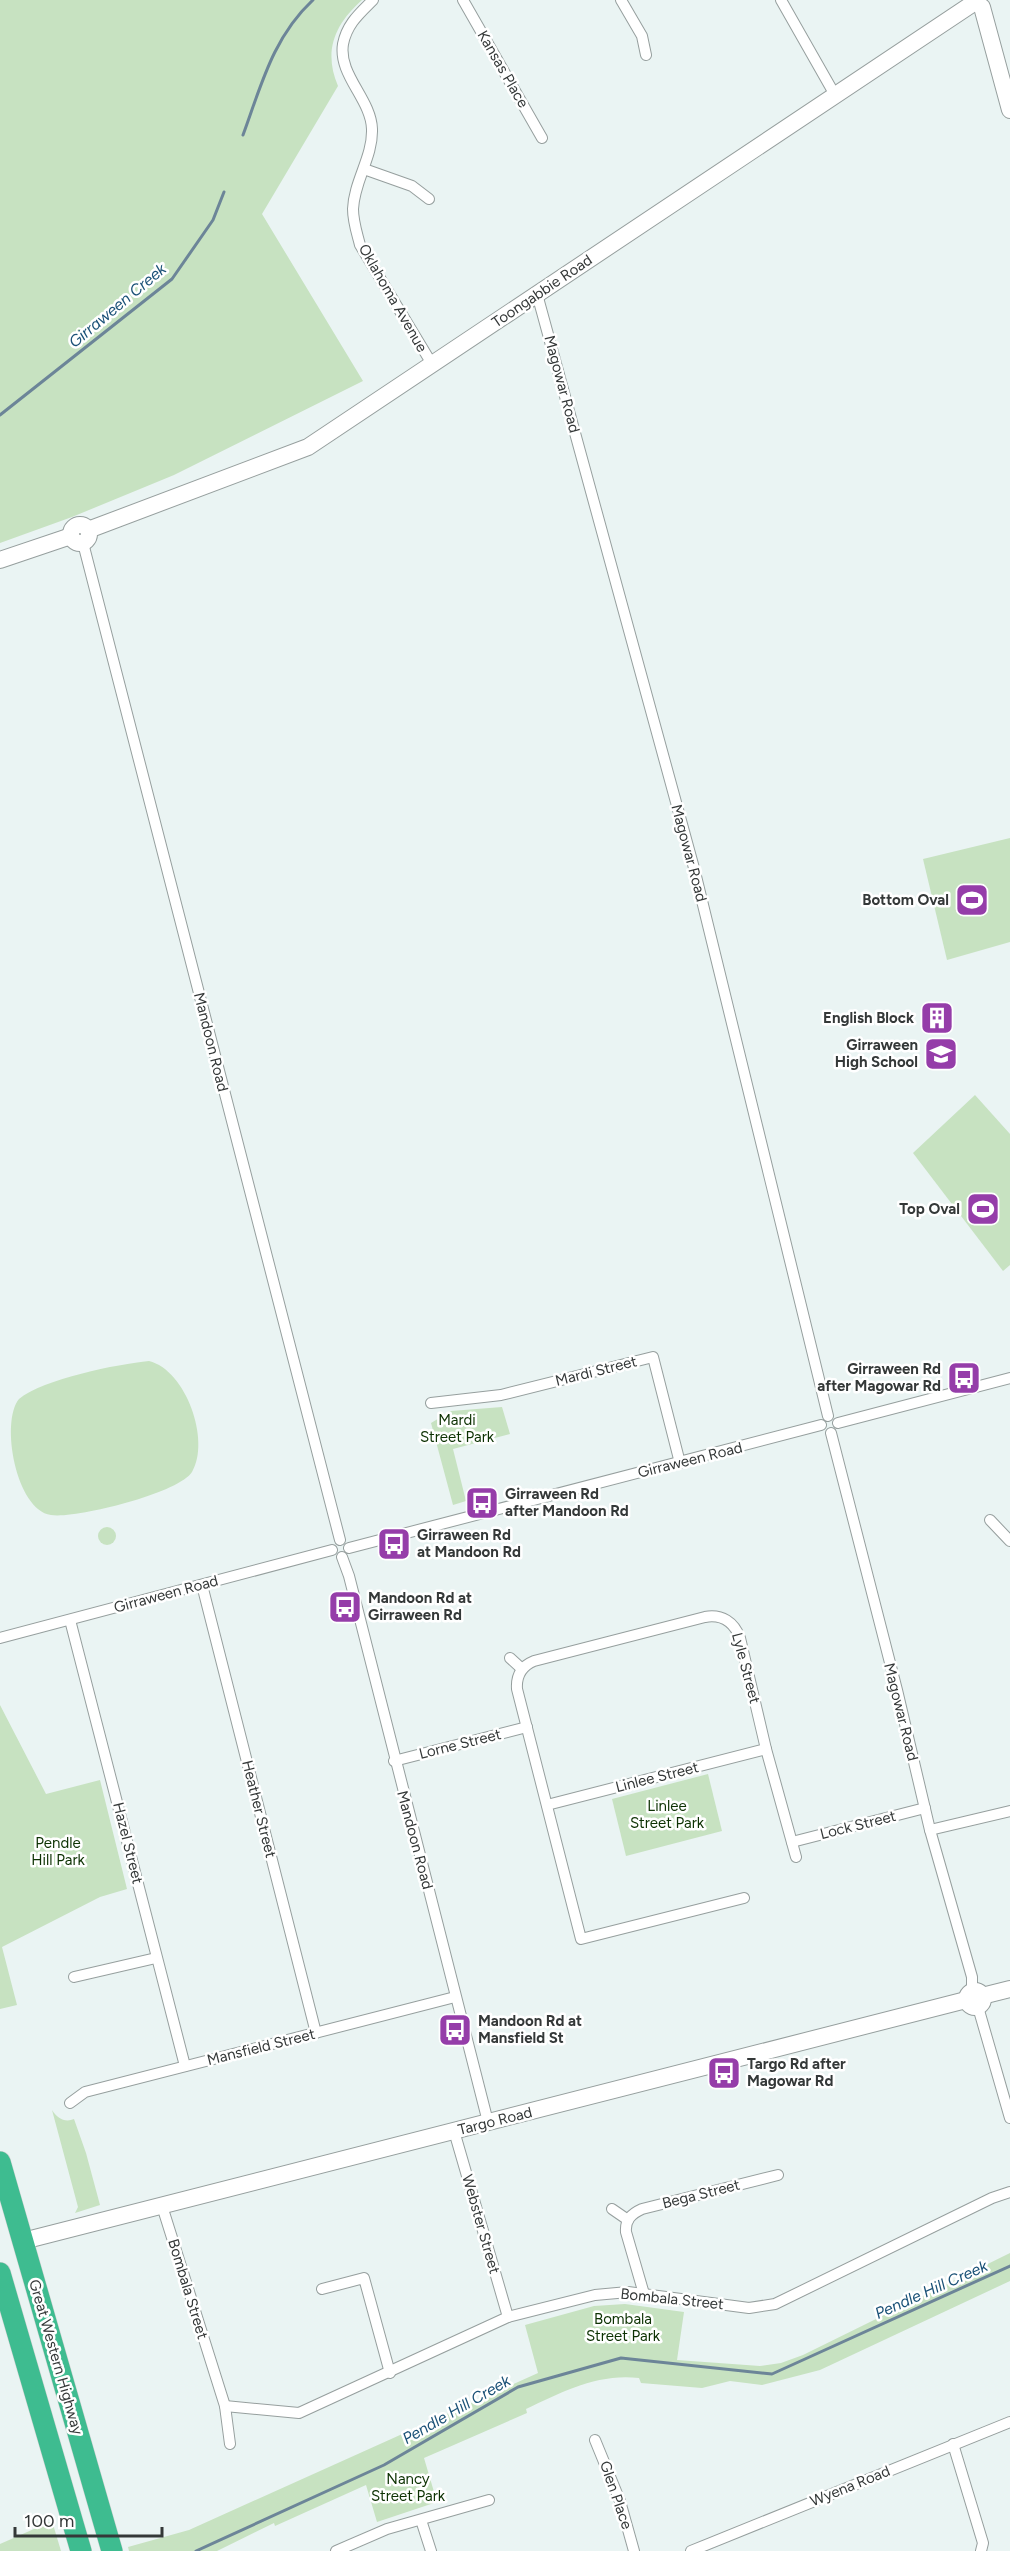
<svg xmlns="http://www.w3.org/2000/svg" width="1010" height="2551" font-family="Figtree,sans-serif">
  <style>
    .green { fill: #c7e2c1 }
    .lines { fill: none; stroke-linecap: round; stroke-linejoin: round }
    .stream { stroke: #6c8598; stroke-width: 3 }
    .street-casing { stroke: #969f9e; stroke-width: 12 }
    .secondary-casing { stroke: #969f9e; stroke-width: 18 }
    .highway-casing { stroke: #cecfcf; stroke-width: 22 }
    .street { stroke: #fff; stroke-width: 10 }
    .secondary { stroke: #fff; stroke-width: 16 }
    .highway { stroke: #3ebc90; stroke-width: 21 }
    .labels { text-anchor: middle; stroke-width: 5; stroke-linejoin: round; paint-order: stroke }
    .street-label { font-size: 15px; fill: #343838; stroke: #fff }
    .poi-label { font-size: 15px; font-weight: bold; fill: #343838; stroke: #fff; text-anchor: end }
    .park-label { font-size: 15px; fill: #0d3203; stroke: #fff }
    .water-label { font-size: 16px; font-style: italic; fill: #1a5177; stroke: #fff }
  </style>
  <rect width="100%" height="100%" fill="#eaf4f3"/>
  <g class="green">
    <path d="M0,0h362c-27,24 -39,51 -24,86l-76,128 101,167 -189,94 -102,42 -72,26z"/>
    <polygon points="1010,838 1010,942 947,960 923,859"/>
    <polygon points="975,1095 1010,1134 1010,1265 1003,1271 913,1153"/>
    <path d="M149,1361c37,9 62,80 43,111 -13,21 -116,47 -141,43 -35,-5 -51,-93 -32,-116 24,-20 99,-35 130,-38z"/>
    <polygon points="502,1407 510,1434 453,1449 466,1501 453,1505 431,1423 451,1411"/>
    <circle cx="107" cy="1536" r="9"/>
    <polygon points="0,1705 46,1794 100,1780 127,1889 100,1897 2,1947 17,2005 0,2009"/>
    <polygon points="708,1774 722,1831 626,1856 612,1799"/>
    <path d="M52,2110c5,8 13,13 22,9l12,34 14,52 -25,8 3,-6z"/>
    <path d="M1010,2253v28l-190,89 -58,15 -32,-4 -28,7 -61,-5 -2,-5c-41,-5 -77,14 -113,31l1,4 -103,45 13,44 -60,20 -11,-37 -91,41 -1,-3 -57,28h-88l-1,-4 61,-17 349,-157 -13,-48 69,-19 31,-2 59,8 -7,48 83,6 21,-3 22,-8z"/>
    <polygon points="52,2521 61,2551 0,2551 0,2544"/>
  </g>
  <g class="lines">
    <g class="stream">
      <path d="M243,135c18,-49 30,-98 70,-135"/>
      <polyline points="0,415 172,279 213,220 224,192"/>
      <polyline points="196,2551 384,2465 518,2387 621,2358 772,2374 1010,2266"/>
    </g>
    <g class="street-casing">
      <g id="street">
        <path d="M373,0c-14,14 -26,24 -30,44 -5,31 28,55 29,85 1,28 -18,52 -19,80 0,13 4,24 7,36l72,119"/>
        <polyline points="463,0 542,138"/>
        <polyline points="621,0 642,36 646,55"/>
        <polyline points="781,0 835,95"/>
        <polyline points="364,169 412,186 429,199"/>
        <polyline points="537,294 694,868 828,1416"/>
        <polyline points="83,543 340,1540"/>
        <polyline points="431,1403 501,1395 653,1357 680,1463"/>
        <polyline points="838,1423 1010,1378"/>
        <polyline points="831,1433 897,1690 930,1830 972,1977 972,1991"/>
        <polyline points="990,1520 1010,1541"/>
        <polyline points="349,1548 821,1425"/>
        <polyline points="342,1557 349,1576 488,2122"/>
        <polyline points="202,1585 316,2033"/>
        <polyline points="70,1620 185,2066"/>
        <polyline points="0,1638 332,1550"/>
        <polyline points="510,1658 522,1669"/>
        <polyline points="394,1761 527,1727"/>
        <polyline points="547,1805 766,1749"/>
        <polyline points="930,1830 1010,1811"/>
        <polyline points="792,1842 925,1808"/>
        <path d="M744,1898l-163,41 -64,-250c-1,-14 5,-23 17,-28l171,-44c17,-3 29,5 35,21l26,111 30,108"/>
        <polyline points="74,1977 156,1958"/>
        <polyline points="978,2007 1010,2118"/>
        <polyline points="70,2103 85,2092 455,1997"/>
        <polyline points="454,2131 508,2317"/>
        <polyline points="162,2206 225,2406 230,2444"/>
        <polyline points="612,2209 628,2220"/>
        <polyline points="322,2289 364,2278 390,2373"/>
        <path d="M644,2294l-18,-62c-1,-12 5,-18 16,-23l136,-34"/>
        <polyline points="225,2406 299,2413 508,2317 595,2295 628,2292 749,2308 775,2304 992,2198 1010,2192"/>
        <polyline points="595,2440 620,2501 634,2551"/>
        <polyline points="953,2444 983,2543 981,2551"/>
        <polyline points="421,2520 431,2551"/>
        <polyline points="336,2551 387,2529 489,2500"/>
        <polyline points="691,2551 1010,2422"/>
      </g>
    </g>
    <g class="secondary-casing">
      <g id="secondary">
        <polyline points="982,7 1010,110"/>
        <circle cx="80" cy="534" r="9"/>
        <polyline points="88,530 308,447 972,4"/>
        <polyline points="0,560 71,536"/>
        <circle cx="975" cy="1999" r="8"/>
        <polyline points="982,1996 1010,1989"/>
        <polyline points="23,2241 966,2000"/>
      </g>
    </g>
    <g class="highway-casing">
      <g id="highway">
        <polyline points="0,2162 112,2551"/>
        <polyline points="0,2273 81,2551"/>
      </g>
    </g>
    <use href="#street" class="street"/>
    <use href="#secondary" class="secondary"/>
    <use href="#highway" class="highway"/>
  </g>
  <defs>
    <g id="stadium-square" transform="scale(1.725)"><rect x="-9" y="-9" width="18" height="18" rx="4" fill="#953da9" stroke="#fff"/><path d="M0-5a6.5 5 0 1 0 0 10a6.5 5 0 1 0 0-10ZM-3.5-1.8h7v3.6h-7Z" fill="#fff"/></g>
    <g id="building-square" transform="scale(1.725)"><rect x="-9" y="-9" width="18" height="18" rx="4" fill="#953da9" stroke="#fff"/><path d="M-4-6H4V6H1V3H-1V6H-4ZM-2.5-4.3h1.7v1.8h-1.7ZM.8-4.3h1.7v1.8H.8ZM-2.5-1h1.7V.8h-1.7ZM.8-1h1.7V.8H.8Z" fill="#fff"/></g>
    <g id="school-square" transform="scale(1.725)"><rect x="-9" y="-9" width="18" height="18" rx="4" fill="#953da9" stroke="#fff"/><path d="M0-5L7-2L0 1L-7-2ZM-4 1L0 2.5L4 1V4Q0 6-4 4Z" fill="#fff"/></g>
    <g id="bus-square" transform="scale(1.725)"><rect x="-9" y="-9" width="18" height="18" rx="4" fill="#953da9" stroke="#fff"/><path d="M-5-6H5V4H4V6H2V4H-2V6H-4V4H-5ZM-3.5-4V0h7V-4ZM-3.5 1.2v1.5H-2V1.2ZM2 1.2v1.5H3.5V1.2Z" fill="#fff"/></g>
  </defs>
  <g fill-rule="evenodd">
    <use href="#stadium-square" x="972" y="900"/>
    <use href="#building-square" x="937" y="1018"/>
    <use href="#school-square" x="941" y="1054"/>
    <use href="#stadium-square" x="983" y="1209"/>
    <use href="#bus-square" x="964" y="1378"/>
    <use href="#bus-square" x="482" y="1503"/>
    <use href="#bus-square" x="394" y="1544"/>
    <use href="#bus-square" x="345" y="1607"/>
    <use href="#bus-square" x="455" y="2030"/>
    <use href="#bus-square" x="724" y="2073"/>
  </g>
  <g class="labels">
    <g class="street-label">
      <text transform="translate(503 69) rotate(60)" y="5">Kansas Place</text>
      <text transform="translate(542 291) rotate(-34)" y="5">Toongabbie Road</text>
      <text transform="translate(393 298) rotate(60)" y="5">Oklahoma Avenue</text>
      <text transform="translate(562 384) rotate(75)" y="5">Magowar Road</text>
      <text transform="translate(689 853) rotate(75)" y="5">Magowar Road</text>
      <text transform="translate(211 1042) rotate(76)" y="5">Mandoon Road</text>
      <text transform="translate(596 1371) rotate(-14)" y="5">Mardi Street</text>
      <text transform="translate(690 1460) rotate(-14)" y="5">Girraween Road</text>
      <text transform="translate(166 1594) rotate(-15)" y="5">Girraween Road</text>
      <text transform="translate(746 1668) rotate(75)" y="5">Lyle Street</text>
      <text transform="translate(901 1712) rotate(76)" y="5">Magowar Road</text>
      <text transform="translate(460 1744) rotate(-14)" y="5">Lorne Street</text>
      <text transform="translate(657 1777) rotate(-14)" y="5">Linlee Street</text>
      <text transform="translate(259 1809) rotate(76)" y="5">Heather Street</text>
      <text transform="translate(858 1825) rotate(-14)" y="5">Lock Street</text>
      <text transform="translate(415 1840) rotate(75)" y="5">Mandoon Road</text>
      <text transform="translate(128 1843) rotate(76)" y="5">Hazel Street</text>
      <text transform="translate(261 2047) rotate(-14)" y="5">Mansfield Street</text>
      <text transform="translate(495 2121) rotate(-14)" y="5">Targo Road</text>
      <text transform="translate(701 2194) rotate(-14)" y="5">Bega Street</text>
      <text transform="translate(481 2224) rotate(74)" y="5">Webster Street</text>
      <text transform="translate(188 2289) rotate(73)" y="5">Bombala Street</text>
      <text transform="translate(672 2299) rotate(6)" y="5">Bombala Street</text>
      <text transform="translate(56 2357) rotate(74)" y="5">Great Western Highway</text>
      <text transform="translate(850 2486) rotate(-22)" y="5">Wyena Road</text>
      <text transform="translate(616 2495) rotate(71)" y="5">Glen Place</text>
    </g>
    <g class="poi-label">
      <text x="949" y="905">Bottom Oval</text>
      <text x="914" y="1023">English Block</text>
      <text x="918" y="1050">Girraween<tspan x="918" dy="17">High School</tspan></text>
      <text x="960" y="1214">Top Oval</text>
      <text x="941" y="1374">Girraween Rd<tspan x="941" dy="17">after Magowar Rd</tspan></text>
      <text x="505" y="1499" text-anchor="start">Girraween Rd<tspan x="505" dy="17">after Mandoon Rd</tspan></text>
      <text x="417" y="1540" text-anchor="start">Girraween Rd<tspan x="417" dy="17">at Mandoon Rd</tspan></text>
      <text x="368" y="1603" text-anchor="start">Mandoon Rd at<tspan x="368" dy="17">Girraween Rd</tspan></text>
      <text x="478" y="2026" text-anchor="start">Mandoon Rd at<tspan x="478" dy="17">Mansfield St</tspan></text>
      <text x="747" y="2069" text-anchor="start">Targo Rd after<tspan x="747" dy="17">Magowar Rd</tspan></text>
    </g>
    <g class="park-label">
      <text x="457" y="1425">Mardi<tspan x="457" dy="17">Street Park</tspan></text>
      <text x="667" y="1811">Linlee<tspan x="667" dy="17">Street Park</tspan></text>
      <text x="58" y="1848">Pendle<tspan x="58" dy="17">Hill Park</tspan></text>
      <text x="623" y="2324">Bombala<tspan x="623" dy="17">Street Park</tspan></text>
      <text x="408" y="2484">Nancy<tspan x="408" dy="17">Street Park</tspan></text>
    </g>
    <g class="water-label">
      <text transform="translate(117 305) rotate(-40)" y="6">Girraween Creek</text>
      <text transform="translate(931 2289) rotate(-24)" y="6">Pendle Hill Creek</text>
      <text transform="translate(456 2409) rotate(-30)" y="6">Pendle Hill Creek</text>
    </g>
  </g>
  <path d="M15 2527v9h147v-9" fill="none" stroke="#343838" stroke-width="3"/>
  <text x="24" y="2527" font-size="18" fill="#343838" stroke="#ffffff" stroke-width="4.5" paint-order="stroke">100 m</text>
</svg>
